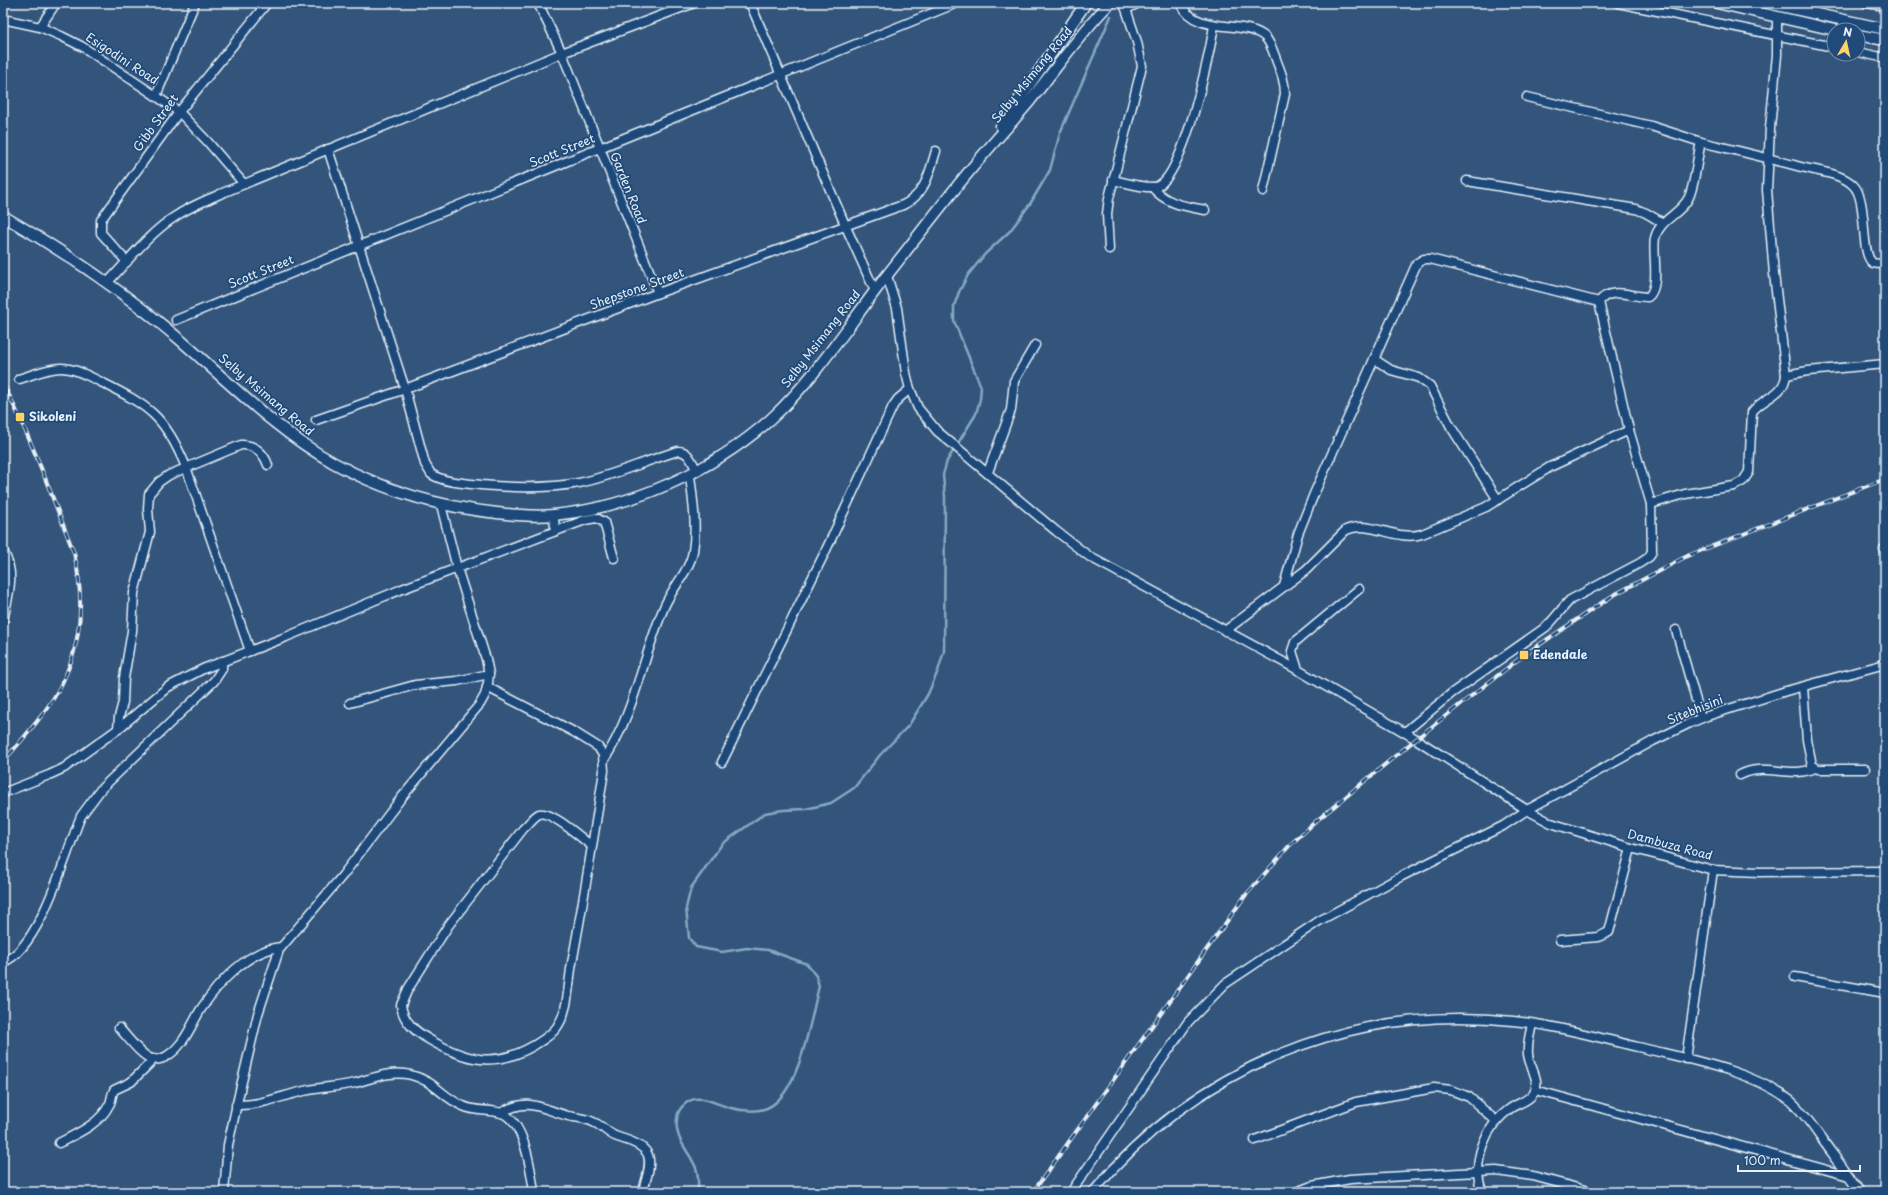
<svg xmlns="http://www.w3.org/2000/svg" width="1888" height="1195" font-family="'Playpen Sans',sans-serif">
  <style>
    .lines { fill: none; stroke-linecap: round; stroke-linejoin: round }
    .stream { stroke: #84aac1; stroke-width: 2.5 }
    .minor-casing { stroke: #e8f1f8; stroke-width: 11 }
    .major-casing { stroke: #e8f1f8; stroke-width: 13 }
    .minor { stroke: #1f4a7a; stroke-width: 8 }
    .major { stroke: #1f4a7a; stroke-width: 10 }
    .rail-casing { stroke: #e8f1f8; stroke-width: 4 }
    .rail { stroke: #1f4a7a; stroke-width: 2.5; stroke-dasharray: 8; stroke-linecap: butt }
    .poi-dot { fill: #ffd166; stroke: #1f4a7a; stroke-width: 1.5 }
    .labels { text-anchor: middle; stroke-width: 3.5; stroke-linejoin: round; paint-order: stroke }
    .street-label { font-size: 12px; fill: #e8f1f8; stroke: #1f4a7a }
    .poi-label { font-size: 12px; font-weight: bold; fill: #e8f1f8; stroke: #1f4a7a; text-anchor: start }
  </style>
  <rect width="100%" height="100%" fill="#33557c"/>
  <filter id="ink" filterUnits="userSpaceOnUse"><feTurbulence type="fractalNoise" baseFrequency=".025" numOctaves="2"/><feDisplacementMap in="SourceGraphic" scale="8" xChannelSelector="R" yChannelSelector="G"/><feConvolveMatrix kernelMatrix="1 2 1 2 8 2 1 2 1" color-interpolation-filters="sRGB"/></filter>
  <g filter="url(#ink)">
    <g class="lines">
      <path class="stream" d="M698,1192c0,-8 1,-16 -2,-24 -7,-18 -22,-28 -19,-49 0,-6 4,-12 9,-16 14,-11 30,2 45,5 11,3 26,4 36,0 33,-14 44,-91 52,-122l-3,-10 -9,-12 -39,-14 -21,-2 -25,4 -26,-5 -7,-9 -3,-30 5,-20 31,-44 43,-31 18,-3 23,-1 25,-6 23,-15 26,-33 29,-30 19,-31 10,-23 6,-20 1,-154 -2,-22 4,-14 29,-47 4,-15 1,-12 -27,-66v-15l5,-14 9,-17 17,-21 25,-23 20,-27 20,-34 10,-37 51,-117"/>
      <g class="minor-casing">
        <g id="minor">
          <polyline points="538,3 562,53 658,293"/>
          <polyline points="750,3 846,227 875,291"/>
          <path d="M1180,3c15,33 66,16 85,34 6,6 9,17 12,25 4,10 8,20 8,32l-22,97"/>
          <polyline points="1618,3 1834,47"/>
          <polyline points="1866,3 1885,6"/>
          <polyline points="1126,9 1139,3"/>
          <polyline points="3,19 40,27 61,36 83,47 156,96 179,112 207,141 244,184"/>
          <polyline points="40,27 56,3"/>
          <polyline points="1858,52 1885,58"/>
          <polyline points="156,96 195,3"/>
          <polyline points="1527,97 1651,126 1701,142"/>
          <path d="M328,149l77,240 20,75 6,10c14,9 34,9 50,11 33,3 65,4 98,-2 34,-7 66,-22 99,-32 11,0 14,11 19,20"/>
          <path d="M1113,180c10,2 37,10 45,6 26,-13 52,-132 56,-161"/>
          <polyline points="1467,181 1636,209 1646,213 1663,223"/>
          <path d="M1152,187c14,17 32,19 53,23"/>
          <polyline points="1109,249 1107,214 1109,198 1142,66 1137,42 1126,9 1123,3"/>
          <polyline points="127,262 101,233 101,220 179,112 267,3"/>
          <polyline points="887,276 897,308 906,373 910,389 918,408 937,431 1056,531 1090,557 1298,670 1416,739 1527,810 1551,823 1631,848 1713,870 1759,872 1885,871"/>
          <path d="M107,283c22,-23 42,-50 69,-67 13,-9 29,-15 44,-22l342,-141 132,-50"/>
          <path d="M1599,302c11,-16 33,-5 49,-5 13,-10 4,-44 7,-59 4,-18 24,-23 33,-39 7,-12 9,-42 13,-57 33,8 67,16 100,25 16,4 39,6 52,18 16,15 6,69 20,78 3,1 9,1 12,1"/>
          <polyline points="176,320 957,3"/>
          <polyline points="1374,359 1391,370 1419,378 1430,386 1451,427 1498,500"/>
          <polyline points="1786,375 1808,371 1885,364"/>
          <path d="M19,379c13,-4 28,-11 42,-11 14,0 27,8 40,14 48,24 64,34 85,85l64,184"/>
          <path d="M316,420l89,-31 253,-96 245,-88c23,-11 26,-32 33,-54"/>
          <polyline points="988,472 1011,410 1014,381 1035,345"/>
          <path d="M1651,504l34,-10 49,-8 9,-5 6,-9 3,-60c11,-15 32,-16 34,-37l-12,-101 -7,-84 3,-62 7,-73v-39"/>
          <polyline points="553,515 556,531"/>
          <polyline points="1884,549 1885,548"/>
          <path d="M3,551c14,24 4,46 0,71"/>
          <polyline points="1284,586 1298,534 1314,494 1417,263 1424,259 1430,259 1599,302"/>
          <polyline points="1676,630 1701,718"/>
          <path d="M1225,631l81,-61 40,-40c24,-11 50,12 76,4l64,-27 64,-40 79,-37"/>
          <polyline points="1298,670 1292,651 1295,642 1359,589"/>
          <path d="M487,687l87,45 24,15 5,8 1,16c-10,64 -20,128 -32,192 -4,21 -3,47 -15,64 -6,9 -16,14 -24,19 -38,22 -67,15 -103,-6 -14,-8 -27,-18 -29,-35l7,-16 40,-63 75,-97c5,-4 10,-12 16,-15 12,-4 43,25 53,32"/>
          <polyline points="1803,687 1807,740 1812,765 1818,769 1865,769"/>
          <polyline points="350,703 415,685 457,681 489,674"/>
          <path d="M118,729l1,-12 4,-15 1,-24 8,-47 2,-38 16,-61 -2,-23 1,-15 10,-12 10,-7 72,-30c13,-1 23,8 27,20"/>
          <path d="M1405,732l47,-39 94,-66c9,-8 15,-18 24,-27l70,-37 9,-6 3,-6 -1,-47 -22,-74 -30,-128"/>
          <path d="M604,760c31,-47 39,-105 61,-155 8,-18 25,-35 28,-54 4,-24 0,-51 -3,-75"/>
          <polyline points="722,762 826,550 893,406 898,399 910,389"/>
          <path d="M1740,775c23,-13 51,4 75,-7"/>
          <polyline points="3,793 49,775 64,768 118,729 168,687 203,669 286,637 402,589 585,520 596,518 604,522 614,558"/>
          <polyline points="1560,940 1598,937 1609,932 1631,848"/>
          <path d="M3,962c37,-13 63,-110 78,-146l20,-27 113,-108 8,-12v-8"/>
          <polyline points="1795,977 1885,993"/>
          <path d="M119,1028c8,8 22,28 33,31 11,3 23,-8 29,-16 8,-10 13,-23 20,-34 17,-26 47,-59 80,-62"/>
          <polyline points="1686,1059 1713,870"/>
          <polyline points="1535,1090 1849,1176"/>
          <path d="M236,1105c23,1 45,-9 68,-14 17,-4 34,-4 51,-8 18,-5 37,-13 56,-8 24,6 32,23 52,31 12,6 26,3 39,7 23,9 29,58 32,79"/>
          <path d="M501,1113c27,-17 41,-4 67,3 9,2 19,2 27,7 7,3 13,10 20,13 10,4 26,7 32,17 6,10 -2,28 -4,39"/>
          <polyline points="1255,1140 1356,1102 1434,1088 1451,1090 1469,1097 1496,1121"/>
          <path d="M59,1143c17,-9 41,-19 50,-38 3,-4 2,-10 5,-15l17,-8 23,-23"/>
          <polyline points="224,1192 228,1145 240,1090 258,1014 279,950 343,875 402,797 480,704 485,695 488,683 489,674 486,659 457,568 441,505"/>
          <polyline points="1071,1192 1188,1022 1225,984 1319,921 1402,876 1503,826 1527,810 1653,741 1690,723 1707,716 1786,691 1885,664"/>
          <path d="M1093,1192c103,-124 259,-189 420,-171 42,4 83,16 125,26 48,12 114,23 153,54 12,11 21,24 30,37 13,18 27,36 39,54"/>
          <polyline points="1296,1192 1312,1186 1350,1179 1496,1171 1533,1176 1592,1192"/>
          <path d="M1482,1192c-11,-31 3,-66 29,-84 7,-5 21,-8 24,-18 5,-11 -6,-24 -7,-36 -1,-10 2,-20 4,-30"/>
        </g>
      </g>
      <g class="major-casing">
        <g id="major">
          <polyline points="1717,3 1835,30"/>
          <polyline points="1767,3 1885,29"/>
          <polyline points="1858,35 1885,40"/>
          <polyline points="1001,126 1086,3"/>
          <path d="M3,216c62,36 121,76 175,122 50,43 98,93 156,125 51,28 105,44 163,50 18,2 38,4 57,2 79,-8 159,-44 218,-97 44,-41 76,-92 112,-139 31,-39 61,-79 93,-117 17,-20 35,-40 52,-60 27,-33 51,-69 81,-99"/>
        </g>
      </g>
      <use href="#minor" class="minor"/>
      <use href="#major" class="major"/>
      <g class="rail-casing">
        <g id="rail">
          <path d="M3,383c28,55 49,113 71,170 13,55 6,109 -27,155 -13,19 -29,36 -44,54"/>
          <polyline points="1033,1192 1245,896 1290,845 1315,822 1416,739 1524,655 1612,596 1687,556 1885,479"/>
        </g>
      </g>
      <use href="#rail" class="rail"/>
    </g>
  </g>
  <g class="poi-dot">
    <rect x="15" y="412" width="10" height="10" rx="2"/>
    <rect x="1519" y="650" width="10" height="10" rx="2"/>
  </g>
  <g class="labels">
    <g class="street-label">
      <text transform="translate(122 59) rotate(33)" y="4">Esigodini Road</text>
      <text transform="translate(1032 75) rotate(-51)" y="4">Selby Msimang Road</text>
      <text transform="translate(156 123) rotate(-54)" y="4">Gibb Street</text>
      <text transform="translate(562 151) rotate(-22)" y="4">Scott Street</text>
      <text transform="translate(628 188) rotate(68)" y="4">Garden Road</text>
      <text transform="translate(261 272) rotate(-22)" y="4">Scott Street</text>
      <text transform="translate(637 289) rotate(-20)" y="4">Shepstone Street</text>
      <text transform="translate(821 339) rotate(-52)" y="4">Selby Msimang Road</text>
      <text transform="translate(266 395) rotate(40)" y="4">Selby Msimang Road</text>
      <text transform="translate(1695 710) rotate(-22)" y="4">Sitebhisini</text>
      <text transform="translate(1670 845) rotate(15)" y="4">Dambuza Road</text>
    </g>
    <g class="poi-label">
      <text x="29" y="421">Sikoleni</text>
      <text x="1533" y="659">Edendale</text>
    </g>
  </g>
  <rect width="1888" height="1195" fill="none" stroke="#1f4a7a" stroke-width="16"/>
  <rect x="8" y="8" width="1872" height="1179" fill="none" stroke="#e8f1f8" stroke-width="1.5" filter="url(#ink)"/>
  <g transform="translate(1846 42) rotate(9)"><circle r="19" fill="#1f4a7a" stroke="#6f8dac"/>
  <path d="M0-3L7 15L0 10L-7 15Z" fill="#ffd166"/>
  <text y="-6" font-size="11" font-weight="bold" text-anchor="middle" fill="#e8f1f8">N</text>
  </g>
  <path d="M1738 1165v6h122v-6" fill="none" stroke="#e8f1f8" stroke-width="2"/>
  <text x="1744" y="1165" font-size="12" fill="#e8f1f8" stroke="#1f4a7a" stroke-width="3" paint-order="stroke">100 m</text>
</svg>
